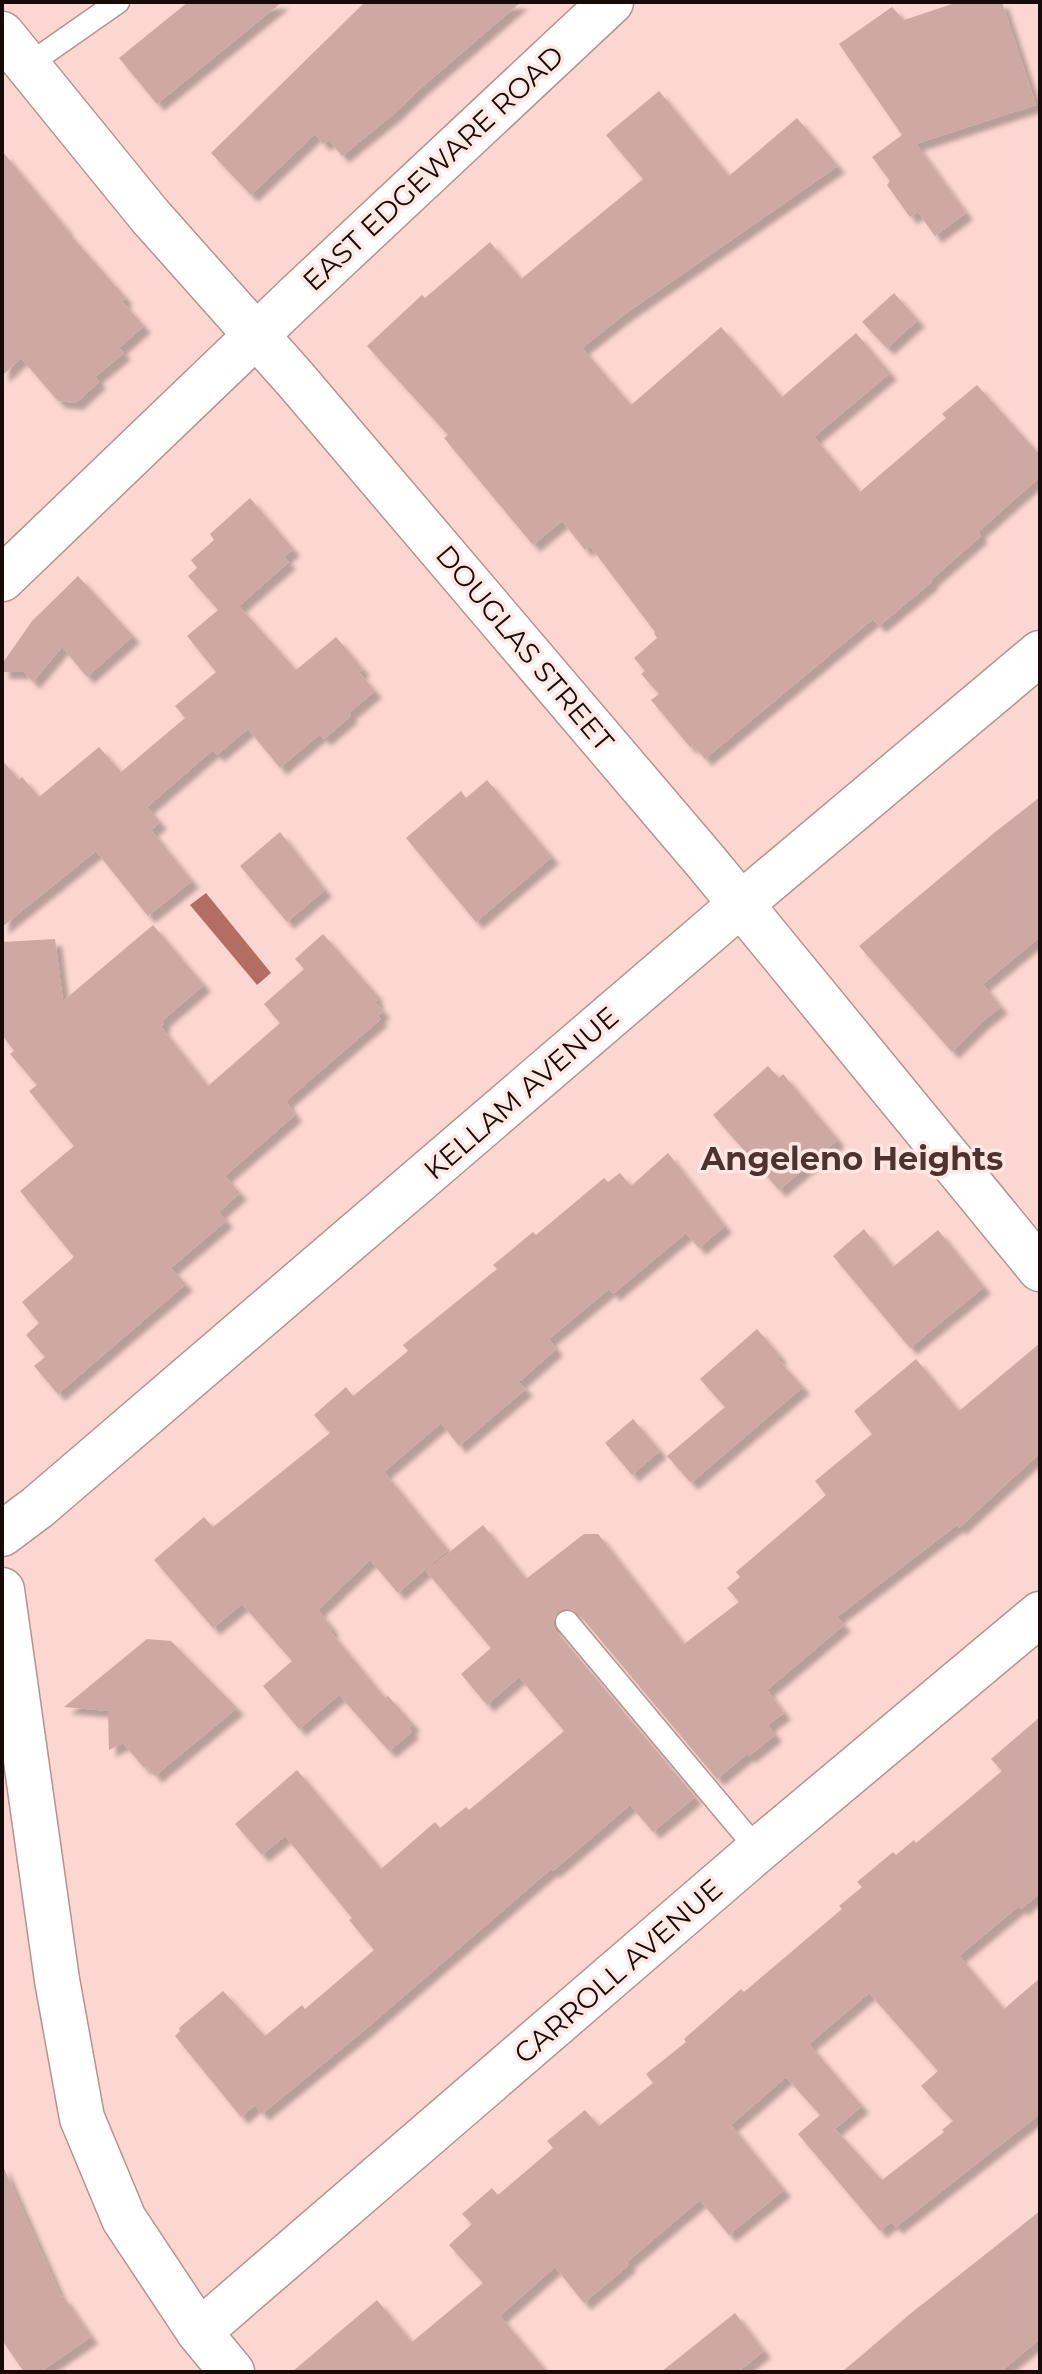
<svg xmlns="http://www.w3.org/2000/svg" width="1042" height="2374" font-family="Montserrat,sans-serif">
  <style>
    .water { fill: #b46d63 }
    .building { fill: #cea9a3; fill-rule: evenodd; filter: url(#shadow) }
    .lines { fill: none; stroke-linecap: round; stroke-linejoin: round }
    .service-casing { stroke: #b7938d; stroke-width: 25 }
    .minor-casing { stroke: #b7938d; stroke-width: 47 }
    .service { stroke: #fff; stroke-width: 22 }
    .minor { stroke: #fff; stroke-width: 44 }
    .labels { text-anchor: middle; stroke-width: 7; stroke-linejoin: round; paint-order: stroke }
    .street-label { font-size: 28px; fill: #170b09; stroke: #ffe7e3 }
    .quarter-label { font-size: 32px; font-weight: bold; fill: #4f322d; stroke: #ffe7e3 }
  </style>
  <defs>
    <filter id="shadow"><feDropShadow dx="7" dy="7" stdDeviation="2" flood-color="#0004"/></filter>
  </defs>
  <rect width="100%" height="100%" fill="#fcd6d0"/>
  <polygon class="water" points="206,893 271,973 257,985 190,905"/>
  <g class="building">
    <polygon points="188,2 282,2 157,104 119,58"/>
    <polygon points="365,2 521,2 421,88 395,113 342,156 329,140 323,144 315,134 251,195 211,153"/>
    <polygon points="958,2 1002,2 1036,105 916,144 966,213 935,236 918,212 910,217 887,185 890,181 872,157 902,135 839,44 892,7 904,20"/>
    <polygon points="659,91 729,176 797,118 838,166 625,314 582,348 631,405 721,327 782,397 856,333 890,373 814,437 860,492 946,418 942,414 977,385 1040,455 1040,477 978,532 981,536 931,580 932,582 879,626 873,619 705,759 693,745 690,747 651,700 659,694 641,674 645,671 634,658 657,638 654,633 655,632 590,546 585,550 562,521 533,545 444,438 448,435 367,346 422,295 425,298 490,242 521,279 643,179 606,135"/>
    <polygon points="2,151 66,228 65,229 126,298 122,301 144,326 119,348 124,353 95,377 99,382 76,403 58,401 21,358 2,376"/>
    <polygon points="894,293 918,320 887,348 862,322"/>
    <polygon points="250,498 293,549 284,557 289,562 239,606 296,670 336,637 363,669 359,672 375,691 349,713 351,716 324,739 320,734 280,768 248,729 217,755 213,750 147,807 160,822 151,830 192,881 148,916 96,851 2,927 2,760 19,780 22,777 39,797 99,747 121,772 185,718 175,706 216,672 187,636 218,610 188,576 197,568 191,560 214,540 210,534"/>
    <polygon points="78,576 133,636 87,677 62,647 33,682 24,672 2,672 2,664 32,621"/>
    <polygon points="487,780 552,857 476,922 406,838 461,791 466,798"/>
    <polygon points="1040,797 1040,937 983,984 1001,1007 982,1022 952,1052 859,946 994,833"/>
    <polygon points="280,832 325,890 287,922 240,866"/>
    <polygon points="153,925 204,985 162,1021 164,1024 161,1027 208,1086 280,1023 264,1004 304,969 295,959 323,934 376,994 374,996 378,1000 375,1002 383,1011 378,1016 381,1019 286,1101 295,1115 225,1176 240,1193 219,1212 226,1221 171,1268 186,1284 58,1394 34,1366 45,1357 26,1335 39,1323 22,1302 74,1257 20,1191 74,1146 29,1091 37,1085 10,1054 14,1051 2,1035 2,942 55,939 63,1001"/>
    <polygon points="768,1066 779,1078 783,1074 838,1140 779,1190 713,1115"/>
    <polygon points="668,1153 725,1226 699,1248 686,1233 613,1294 609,1289 549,1339 556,1349 519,1382 526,1389 459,1446 441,1423 384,1472 448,1550 398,1593 370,1560 318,1610 332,1628 330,1631 385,1698 388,1696 413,1724 409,1728 412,1732 389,1751 339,1695 299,1729 263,1686 292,1661 242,1604 213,1628 154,1560 204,1517 213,1527 330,1433 314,1415 346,1387 353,1396 408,1351 403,1345 497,1269 493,1265 533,1232 536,1235 604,1178 608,1182 620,1173 631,1186"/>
    <polygon points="864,1229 893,1267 938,1230 984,1287 910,1348 833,1256"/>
    <polygon points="757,1329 780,1356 777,1358 803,1387 691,1483 667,1456 725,1407 700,1379"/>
    <polygon points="1040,1343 1040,1453 959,1528 957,1525 837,1617 844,1625 767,1690 784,1713 768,1725 775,1735 749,1756 747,1754 717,1779 578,1613 565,1608 557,1612 553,1624 556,1631 695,1797 653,1832 630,1805 553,1871 551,1869 367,2028 262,2114 255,2105 241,2117 175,2036 180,2031 179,2028 223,1991 265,2036 302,2005 305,2009 374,1950 349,1920 352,1918 285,1836 262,1855 235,1824 297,1770 381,1869 435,1822 440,1828 466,1807 469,1810 564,1731 519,1677 487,1705 461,1674 491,1648 426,1571 483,1525 526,1579 584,1534 598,1534 684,1644 739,1602 727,1588 740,1577 736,1572 826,1495 815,1481 872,1434 854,1411 916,1359 959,1411"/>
    <polygon points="633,1419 660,1451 632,1475 605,1443"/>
    <polygon points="147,1639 171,1641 237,1708 155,1776 147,1766 144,1768 123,1743 109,1750 108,1711 64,1707"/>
    <path d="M1040,1717v176l-19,16 -2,-3 -60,50 45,53 36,-31v136l-144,113 -5,-5 -11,9 -82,-97 22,-19 -34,-38 -55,48 53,65 -55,45 -29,-35 -73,62 2,3 -45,38 -29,-36 -55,49 47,56h-255l85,-72 35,42 71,-59 -34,-38 23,-21 -10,-10 30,-26 6,7 55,-47 -6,-7 38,-31 14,16 54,-43 -7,-9 40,-32 -2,-3 57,-50 3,3 98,-83 -3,-3 23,-19 -5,-5 36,-30 3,3 18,-15 2,3 86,-72 -11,-12zM869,1993l69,78 -17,15 32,35 -11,9 2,2 -62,48 -47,-51 27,-23 -53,-62z"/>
    <polygon points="2,2164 61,2297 63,2296 91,2337 40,2372 24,2372 2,2340"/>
    <polygon points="1040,2211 1040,2339 1000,2372 842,2372 910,2314"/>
    <polygon points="735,2313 764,2351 738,2372 661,2372"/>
  </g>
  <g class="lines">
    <g class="service-casing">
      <g id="service">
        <polyline points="28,65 118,2"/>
        <polyline points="567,1622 758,1850"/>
      </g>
    </g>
    <g class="minor-casing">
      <g id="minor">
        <polyline points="2,34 150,216 296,380 707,863 1040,1269"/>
        <polyline points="2,579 297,296 611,2"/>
        <polyline points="2,1534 38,1507 741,904 1040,653"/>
        <polyline points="2,1590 57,1980 82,2118 124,2219 199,2332 232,2372"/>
        <polyline points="199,2332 758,1850 1040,1614"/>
      </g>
    </g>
    <use href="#service" class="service"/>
    <use href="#minor" class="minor"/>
  </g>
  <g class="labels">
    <g class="street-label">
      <text transform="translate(433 168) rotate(-43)" y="10">EAST EDGEWARE ROAD</text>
      <text transform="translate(525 648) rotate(50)" y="10">DOUGLAS STREET</text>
      <text transform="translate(521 1093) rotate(-41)" y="10">KELLAM AVENUE</text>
      <text transform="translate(618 1971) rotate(-41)" y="10">CARROLL AVENUE</text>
    </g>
    <g class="quarter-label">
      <text x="852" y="1170">Angeleno Heights</text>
    </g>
  </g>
  <rect width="1042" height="2374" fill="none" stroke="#170b09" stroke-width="8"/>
</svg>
